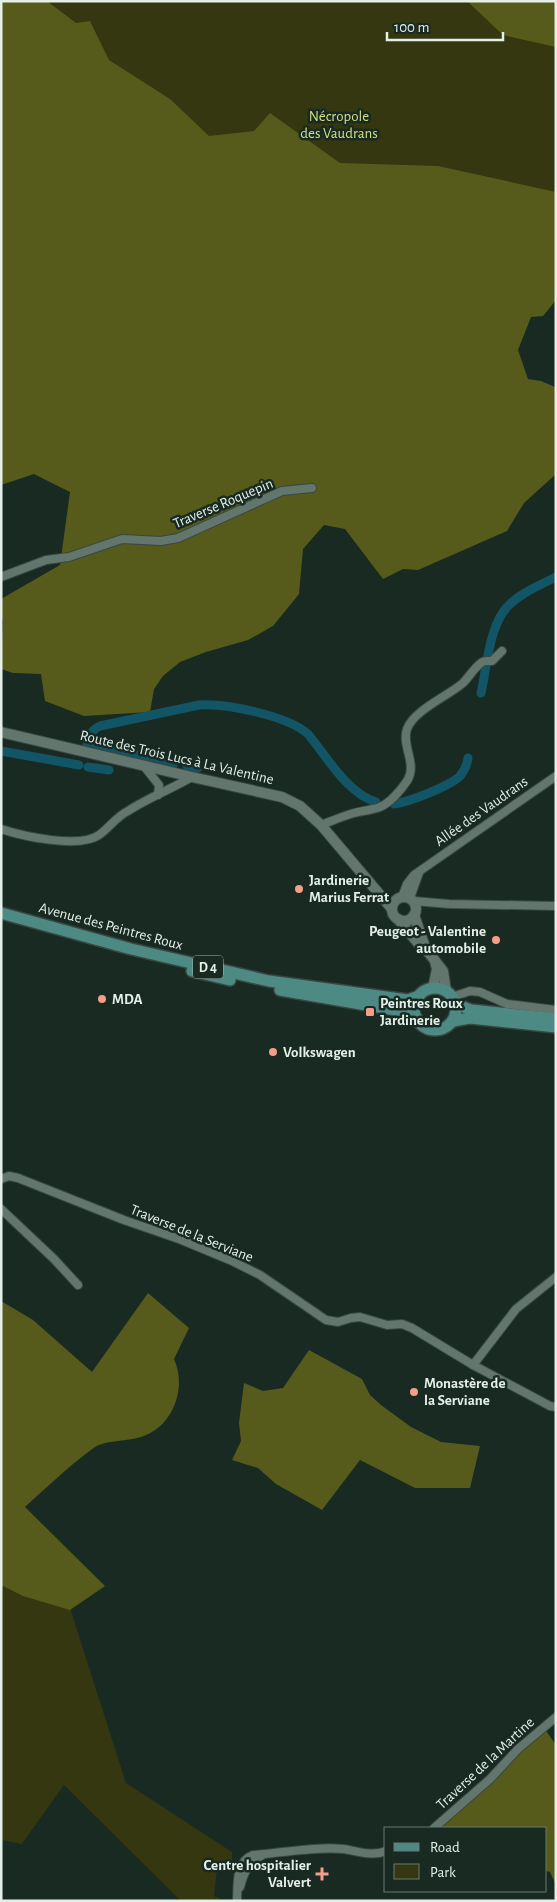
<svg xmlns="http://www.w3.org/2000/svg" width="557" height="1902" font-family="'Alegreya Sans',sans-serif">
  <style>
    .green { fill: #34370f }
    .forest { fill: #565b1b }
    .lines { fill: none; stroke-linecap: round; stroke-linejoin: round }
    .canal { stroke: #125566; stroke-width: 9 }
    .street-casing { stroke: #394741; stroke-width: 10 }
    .secondary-casing { stroke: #394741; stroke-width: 12 }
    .primary-casing { stroke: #394741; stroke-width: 14 }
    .street { stroke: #62766d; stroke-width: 8 }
    .secondary { stroke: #62766d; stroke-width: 10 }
    .primary { stroke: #4d8a84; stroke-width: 11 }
    .poi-dot { fill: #f49e88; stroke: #182a22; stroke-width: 2 }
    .labels { text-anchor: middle; stroke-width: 5; stroke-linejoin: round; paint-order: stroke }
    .shield { fill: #182a22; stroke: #a7b4ae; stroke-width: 1 }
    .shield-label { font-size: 14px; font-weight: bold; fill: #e4efea }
    .park-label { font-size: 15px; fill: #d6de83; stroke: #182a22 }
    .street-label { font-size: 15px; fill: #e4efea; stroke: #182a22 }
    .poi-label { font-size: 15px; font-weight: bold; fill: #e4efea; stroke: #182a22; text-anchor: start }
  </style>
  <rect width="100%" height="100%" fill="#182a22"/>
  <g class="green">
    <polygon points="1,1 556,1 556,250 361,246"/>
    <polygon points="1,1500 61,1580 126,1783 232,1852 232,1862 218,1861 214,1896 224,1901 181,1901 64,1785 21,1845 18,1843 1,1840"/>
  </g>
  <g class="forest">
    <polygon points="1,1 47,1 76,23 90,21 109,60 170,99 209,136 254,131 270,113 340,163 438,166 556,192 556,300 543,316 531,317 518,350 528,379 541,381 555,387 556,474 524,503 507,531 418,570 403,569 383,579 345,529 324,525 303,549 299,594 273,626 248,640 206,652 180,662 163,676 154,689 150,712 84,716 45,701 41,674 13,673 1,669 3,620 1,618 1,599 60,565 70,492 34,474 1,485"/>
    <polygon points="467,1 556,1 556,47 503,35"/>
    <path d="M148,1293l41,35 -15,31c14,31 -3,72 -37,79 -11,3 -33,3 -42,9 -23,16 -49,41 -70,60l80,79 -35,24 -47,-14 -22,-11v-284l32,19 59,52z"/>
    <polygon points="309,1350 362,1379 370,1395 381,1405 411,1427 441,1442 480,1446 470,1488 415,1488 360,1460 322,1510 276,1484 258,1468 232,1460 241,1441 239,1423 244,1383 263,1391 283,1388"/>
    <polygon points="544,1728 556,1745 555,1883 550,1872 546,1871 546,1828 442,1828 441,1826 524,1746"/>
  </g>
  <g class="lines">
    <g class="canal">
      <path d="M481,693c6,-26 8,-69 28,-88 12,-12 31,-20 47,-28"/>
      <polyline points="1,751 79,765"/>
      <path d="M174,763l-87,-19c3,-8 4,-14 13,-18l99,-21c27,-2 89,11 109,29 19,23 39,59 68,68"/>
      <polyline points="187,766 198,768"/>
      <polyline points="88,767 109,770"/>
      <path d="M394,804c15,-2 56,-18 66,-28 5,-6 7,-11 8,-18"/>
    </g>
    <g class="street-casing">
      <g id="street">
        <polyline points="1,577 46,560 69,557 122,539 161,541 178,538 282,491 312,488"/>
        <polyline points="143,765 159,785 158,795"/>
        <path d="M321,825c11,-4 22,-9 33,-12 8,-2 18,-3 26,-6 10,-4 21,-17 27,-26 11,-17 -6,-35 0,-52 7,-19 41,-33 56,-46 6,-6 11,-15 18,-20 3,-3 6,-2 11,-2l10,-10"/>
        <path d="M1,829c22,7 78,20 98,6 10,-7 17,-18 29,-24 20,-13 43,-22 64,-34"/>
        <polyline points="402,897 407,884 414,875 556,776"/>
        <polyline points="410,898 419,873"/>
        <polyline points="414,901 449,904 556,906"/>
        <polyline points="452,997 470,991 480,992 507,1004 556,1010"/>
        <polyline points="1,1179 9,1176 18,1178 124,1220 179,1239 232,1261 260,1275 326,1320 338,1322 351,1318 360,1317 387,1325 402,1324 412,1328 473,1365 550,1406 556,1407"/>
        <polyline points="1,1209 54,1259 78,1285"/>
        <polyline points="473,1365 516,1309 556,1277"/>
        <polyline points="434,1828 490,1779 518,1749 556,1717"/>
        <path d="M240,1887c3,-12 9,-26 21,-31"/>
        <path d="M237,1900c1,-16 -2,-38 16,-45 27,-2 65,-9 90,-6 15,2 29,8 43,2"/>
      </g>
    </g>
    <g class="secondary-casing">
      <g id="secondary">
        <polyline points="1,732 192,777 282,797 300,806 321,825 392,909"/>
        <circle cx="404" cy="909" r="12"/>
        <polyline points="414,915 425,947"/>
        <polyline points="398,919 418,943 425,948 443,971 446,991"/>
        <polyline points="433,988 437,969 435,961"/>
      </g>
    </g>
    <g class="primary-casing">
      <g id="primary">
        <polyline points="1,913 131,949 269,981 408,1000 419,996"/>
        <polyline points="192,971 230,980"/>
        <circle cx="435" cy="1009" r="21"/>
        <polyline points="280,990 407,1012 416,1017"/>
        <polyline points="456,1004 471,1010 556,1019"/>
        <polyline points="453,1021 470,1018 556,1027"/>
      </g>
    </g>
    <use href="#street" class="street"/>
    <use href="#secondary" class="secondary"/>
    <use href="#primary" class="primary"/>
  </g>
  <g class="poi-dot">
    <circle cx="299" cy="889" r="5"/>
    <circle cx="496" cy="940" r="5"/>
    <circle cx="102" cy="999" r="5"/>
    <rect x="365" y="1007" width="10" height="10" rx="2.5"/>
    <circle cx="273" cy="1052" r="5"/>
    <circle cx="414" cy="1392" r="5"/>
    <path d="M319.5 1866.5h5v5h5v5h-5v5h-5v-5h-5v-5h5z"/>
  </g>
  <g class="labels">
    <rect class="shield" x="193" y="955.5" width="30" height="23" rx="4"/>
    <g class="shield-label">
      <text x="208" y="972">D 4</text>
    </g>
    <g class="park-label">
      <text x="339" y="121">Nécropole<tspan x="339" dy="17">des Vaudrans</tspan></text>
    </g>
    <g class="street-label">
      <text transform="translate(223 503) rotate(-23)" y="5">Traverse Roquepin</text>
      <text transform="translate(177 757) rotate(13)" y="5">Route des Trois Lucs à La Valentine</text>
      <text transform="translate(481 811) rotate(-35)" y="5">Allée des Vaudrans</text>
      <text transform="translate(111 926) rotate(15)" y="5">Avenue des Peintres Roux</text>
      <text transform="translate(192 1233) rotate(22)" y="5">Traverse de la Serviane</text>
      <text transform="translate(485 1763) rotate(-43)" y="5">Traverse de la Martine</text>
    </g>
    <g class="poi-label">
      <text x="309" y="885">Jardinerie<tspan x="309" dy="17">Marius Ferrat</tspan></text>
      <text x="486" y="936" text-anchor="end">Peugeot - Valentine<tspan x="486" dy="17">automobile</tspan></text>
      <text x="112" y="1004">MDA</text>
      <text x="380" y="1008">Peintres Roux<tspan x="380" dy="17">Jardinerie</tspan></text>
      <text x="283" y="1057">Volkswagen</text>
      <text x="424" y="1388">Monastère de<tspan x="424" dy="17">la Serviane</tspan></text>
      <text x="311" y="1870" text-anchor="end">Centre hospitalier<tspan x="311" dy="17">Valvert</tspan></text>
    </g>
  </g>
  <rect width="557" height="1902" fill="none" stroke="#e4efea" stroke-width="5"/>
  <rect x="384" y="1827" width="162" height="65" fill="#182a22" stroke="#6a7972"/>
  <rect x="394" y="1843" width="25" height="8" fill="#4d8a84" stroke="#6a7972"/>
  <text x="430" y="1852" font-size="15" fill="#e4efea">Road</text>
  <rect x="394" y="1864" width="25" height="15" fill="#34370f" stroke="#6a7972"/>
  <text x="430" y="1877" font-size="15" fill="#e4efea">Park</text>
  <path d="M387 32v8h116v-8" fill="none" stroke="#e4efea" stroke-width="2.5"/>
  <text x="394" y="32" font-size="15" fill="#e4efea" stroke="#182a22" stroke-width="4" paint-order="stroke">100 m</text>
</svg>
